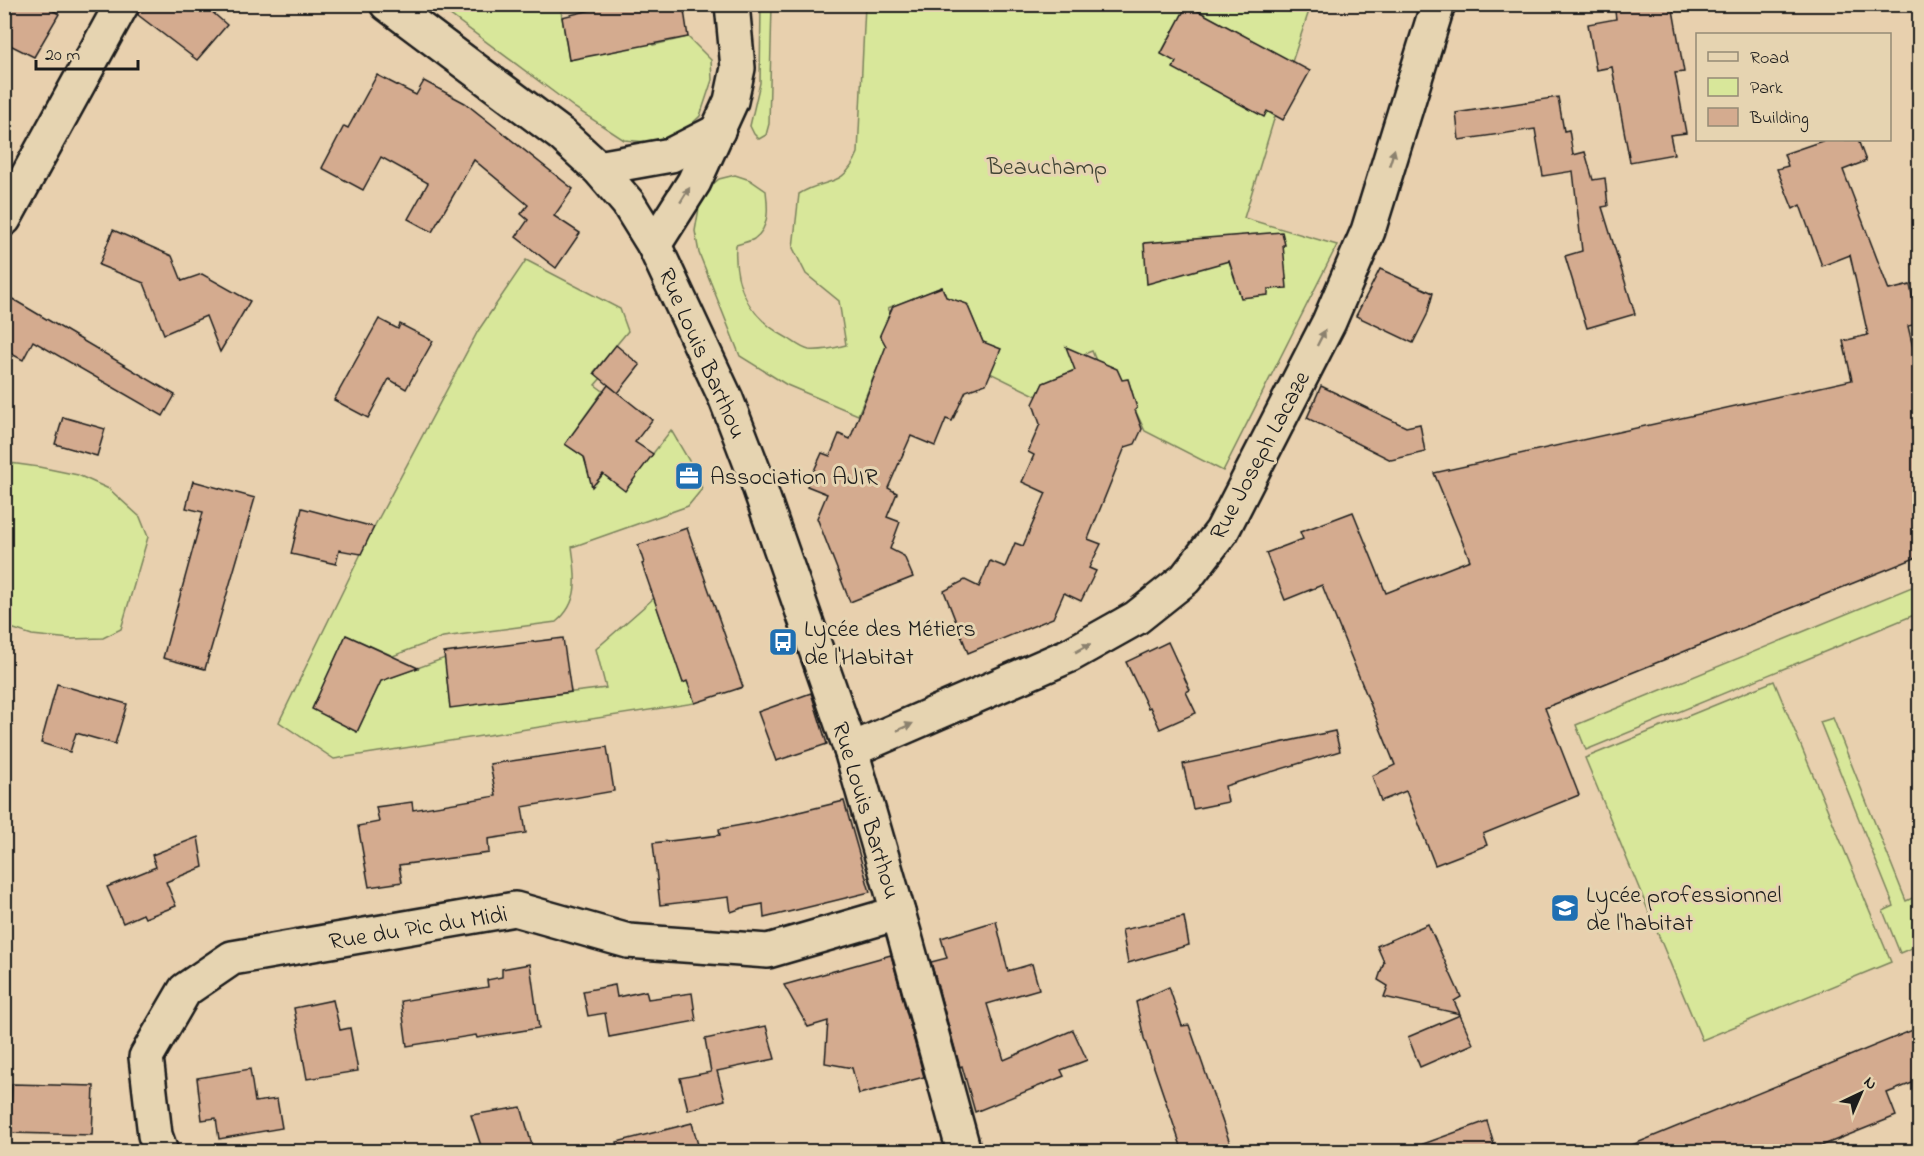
<svg xmlns="http://www.w3.org/2000/svg" width="1924" height="1156" font-family="'Indie Flower',sans-serif">
  <style>
    .green { fill: #d8e79a; stroke: #7a825b; stroke-width: 1.5 }
    .building { fill: #d4ab8f; stroke: #1c1c1c; stroke-width: 1.5 }
    .lines { fill: none; stroke-linecap: round; stroke-linejoin: round }
    .minor-casing { stroke: #1c1c1c; stroke-width: 38 }
    .minor { stroke: #e6d4b1; stroke-width: 33 }
    .oneway { fill: #8b816e }
    .labels { text-anchor: middle; stroke-width: 6; stroke-linejoin: round; paint-order: stroke }
    .park-label { font-size: 24px; fill: #424535; stroke: #e6d4b1 }
    .street-label { font-size: 24px; fill: #1c1c1c; stroke: #e6d4b1 }
    .poi-label { font-size: 24px; fill: #1c1c1c; stroke: #e6d4b1; text-anchor: start }
  </style>
  <rect width="100%" height="100%" fill="#e8d0ae"/>
  <filter id="ink" filterUnits="userSpaceOnUse"><feTurbulence type="fractalNoise" baseFrequency=".0167" numOctaves="2"/><feDisplacementMap in="SourceGraphic" scale="12" xChannelSelector="R" yChannelSelector="G"/><feConvolveMatrix kernelMatrix="1 2 1 2 8 2 1 2 1" color-interpolation-filters="sRGB"/></filter>
  <g filter="url(#ink)">
    <g class="green">
      <polygon points="437,5 560,5 569,60 651,38 653,45 688,37 711,60 712,80 700,116 678,137 647,142 624,140 575,108"/>
      <polygon points="761,5 772,5 769,124 766,135 759,139 754,134 750,126 760,83"/>
      <path d="M865,5h446l-19,57 -105,-57 -26,48 103,63 3,-5 8,5 -31,102 93,27 -114,226 -78,-40 -10,-21 2,-2 -9,-29 -6,1 -5,-11 -17,-7 -3,1 -5,-12 -21,8 4,11 -32,13 -6,13 -47,-23 10,-24 -17,-7 -16,-38 -21,-7 -4,-10 -54,21 4,10 -11,17 14,31 -14,-7 -23,56 -71,-30 -47,-29 -41,-103 -4,-22 4,-23 6,-17 14,-12 16,-4 15,5 16,11c2,16 4,37 -12,48 -5,3 -13,4 -18,6 -3,44 15,74 53,94 6,4 14,10 20,11 11,1 26,-2 37,-5l-7,-44 -33,-27 -13,-26 6,-54c26,-17 44,-4 59,-41z"/>
      <path d="M526,260l94,49 8,22 -34,41 7,6 -6,7 8,6 -38,53 19,13 6,20 6,6 7,-9 22,16 46,-60 27,46 4,13 -14,17 -116,41c4,28 9,55 -16,75l-113,15 -50,19 -47,-21 -33,74 44,23 24,-51 64,-23 5,49 156,-19 -10,-39 58,-51 29,84 4,-1 8,22 -361,56 -55,-37 95,-195 104,-196z"/>
      <polygon points="10,463 39,467 78,475 109,489 140,517 148,537 121,629 103,638 71,639 32,635 5,626 4,464"/>
      <polygon points="1919,584 1919,613 1586,750 1576,725"/>
      <polygon points="1774,681 1891,962 1702,1040 1585,758"/>
      <polygon points="1833,718 1906,901 1917,896 1919,904 1919,945 1900,953 1883,911 1894,906 1820,722"/>
    </g>
    <g class="building">
      <polygon points="4,4 42,4 59,14 34,57 4,42"/>
      <polygon points="141,4 203,4 227,25 197,60 138,15"/>
      <polygon points="590,4 683,4 688,37 569,60 562,17 591,10"/>
      <polygon points="1614,4 1672,4 1684,72 1675,73 1686,133 1670,135 1674,154 1630,162 1612,67 1596,70 1588,24 1616,19"/>
      <polygon points="1187,5 1310,71 1283,120 1267,111 1264,117 1173,68 1176,62 1161,54"/>
      <polygon points="377,75 416,95 424,81 465,103 573,189 554,216 580,233 556,268 516,237 528,220 521,214 528,205 474,160 432,232 408,219 428,183 381,157 363,190 322,168 344,126 348,128"/>
      <polygon points="1558,97 1564,131 1569,130 1573,155 1585,152 1593,180 1605,178 1608,206 1602,207 1635,314 1587,328 1565,256 1582,251 1573,171 1543,176 1535,129 1459,140 1456,113"/>
      <polygon points="1825,140 1858,140 1866,161 1843,170 1889,290 1910,285 1914,304 1918,324 1908,326 1920,378 1920,556 1545,708 1579,795 1483,834 1487,845 1435,865 1406,791 1381,801 1372,776 1395,765 1322,585 1285,600 1266,553 1303,539 1300,532 1353,512 1386,593 1470,560 1434,473 1852,380 1843,341 1868,335 1850,255 1822,266 1800,205 1793,209 1777,169 1788,166 1784,154"/>
      <polygon points="113,230 172,256 182,281 202,274 250,301 220,352 206,316 164,334 144,283 99,265"/>
      <polygon points="1282,232 1285,245 1283,245 1287,288 1268,289 1268,295 1241,298 1229,261 1147,284 1144,243"/>
      <polygon points="1380,269 1433,293 1427,315 1413,343 1356,316"/>
      <polygon points="942,287 946,297 967,304 983,342 1001,349 986,384 966,391 952,421 946,419 935,446 911,436 888,488 897,493 887,517 900,522 890,549 904,556 913,577 850,602 817,518 827,494 807,486 822,453 830,456 839,434 850,439 886,346 880,335 893,306"/>
      <polygon points="4,294 175,395 163,416 33,341 23,360 4,350"/>
      <polygon points="379,319 398,329 400,324 433,341 406,389 389,379 368,418 334,400"/>
      <polygon points="616,345 640,365 618,393 594,373"/>
      <polygon points="1066,347 1117,369 1122,380 1128,379 1137,408 1135,410 1142,429 1135,444 1125,447 1088,539 1101,544 1089,568 1096,571 1081,601 1064,593 1053,618 968,653 944,591 965,580 979,587 990,561 1005,567 1015,543 1023,546 1046,493 1022,482 1034,455 1028,452 1040,424 1033,404 1043,383 1075,370"/>
      <polygon points="608,385 652,420 635,442 653,454 625,491 603,474 592,487 584,457 565,444"/>
      <polygon points="1321,386 1406,427 1420,424 1425,452 1391,460 1307,418"/>
      <polygon points="63,417 105,429 97,456 55,444"/>
      <polygon points="193,481 255,498 205,669 163,658 203,512 186,508"/>
      <polygon points="302,508 374,527 361,554 339,550 336,564 291,554"/>
      <polygon points="687,528 743,687 695,703 687,681 683,683 642,564 644,563 638,545"/>
      <polygon points="346,635 418,668 381,681 357,732 312,709"/>
      <polygon points="563,638 571,692 450,708 444,653"/>
      <polygon points="1168,642 1190,690 1186,692 1196,713 1160,729 1150,707 1148,708 1126,662"/>
      <polygon points="57,684 127,704 115,744 76,733 70,752 41,743"/>
      <polygon points="811,693 827,744 776,761 758,712"/>
      <polygon points="1335,731 1340,751 1225,786 1228,802 1193,809 1183,764"/>
      <polygon points="607,747 614,791 522,807 526,833 488,839 489,853 399,865 402,882 369,887 358,826 379,822 376,807 412,802 413,810 496,796 490,764"/>
      <polygon points="844,801 870,892 764,918 763,904 742,908 731,912 729,897 660,905 653,843 720,835 719,829 758,822"/>
      <polygon points="198,837 203,867 166,882 176,906 145,918 143,914 123,923 107,887 156,867 152,855"/>
      <polygon points="1184,917 1189,945 1128,963 1122,930"/>
      <polygon points="996,921 1008,971 1032,964 1039,989 987,1004 1004,1060 1073,1030 1087,1060 1061,1070 1064,1076 975,1112 962,1066 960,1067 931,962 947,958 941,938"/>
      <polygon points="1428,924 1461,997 1454,1001 1460,1014 1384,997 1388,986 1378,980 1384,962 1377,946"/>
      <polygon points="891,955 924,1077 859,1094 852,1068 825,1063 828,1021 808,1027 784,985"/>
      <polygon points="530,964 539,1028 477,1038 476,1035 407,1046 401,1001 488,987 487,980 502,977 502,969"/>
      <polygon points="615,985 617,997 646,991 648,999 692,993 696,1021 609,1037 605,1013 588,1016 583,991"/>
      <polygon points="1169,987 1182,1026 1189,1025 1233,1152 1183,1152 1144,1038 1136,1002"/>
      <polygon points="333,1000 340,1030 350,1028 358,1071 307,1079 294,1008"/>
      <polygon points="1460,1015 1473,1044 1420,1067 1408,1037"/>
      <polygon points="766,1026 775,1059 717,1071 725,1100 688,1110 680,1078 711,1072 705,1039"/>
      <polygon points="1920,1027 1920,1080 1887,1093 1896,1116 1806,1152 1615,1152"/>
      <polygon points="250,1069 255,1102 277,1099 282,1128 219,1139 216,1118 202,1120 197,1078"/>
      <polygon points="12,1084 94,1086 92,1135 10,1133"/>
      <polygon points="521,1107 534,1152 483,1152 471,1115"/>
      <polygon points="1487,1121 1496,1152 1412,1152 1412,1148"/>
      <polygon points="692,1123 700,1152 619,1152 617,1142"/>
    </g>
    <g class="lines">
      <g class="minor-casing">
        <g id="minor">
          <polyline points="387,4 562,135 598,168 628,203 654,245 726,399 754,472 851,750 904,933 964,1152"/>
          <polyline points="598,168 671,155 718,131"/>
          <polyline points="4,219 122,4"/>
          <polyline points="654,245 694,182 731,101 738,68 732,4"/>
          <polyline points="851,750 1070,655 1136,618 1185,579 1222,531 1329,322 1368,231 1438,4"/>
          <polyline points="161,1152 155,1135 146,1057 185,990 232,958 515,909 628,941 768,951 898,913"/>
        </g>
      </g>
      <use href="#minor" class="minor"/>
    </g>
    <defs><path id="oneway-solid" d="M-6-.8H1V-3.2L6.5 0L1 3.2V.8H-6Z" transform="scale(1.5)"/></defs>
    <g class="oneway">
      <use href="#oneway-solid" transform="translate(1392 157) rotate(-73)"/>
      <use href="#oneway-solid" transform="translate(685 195) rotate(-58)"/>
      <use href="#oneway-solid" transform="translate(1321 338) rotate(-63)"/>
      <use href="#oneway-solid" transform="translate(1083 648) rotate(-29)"/>
      <use href="#oneway-solid" transform="translate(905 727) rotate(-24)"/>
    </g>
  </g>
  <defs>
    <g id="office-square" transform="scale(1.5)"><rect x="-9" y="-9" width="18" height="18" rx="4" fill="#1f6fb2" stroke="#e6d4b1"/><path d="M-6-3h4V-5.5h4V-3h4V5H-6ZM-1-4.5V-3h2v-1.5ZM-6 0V1H6V0Z" fill="#fff"/></g>
    <g id="bus-square" transform="scale(1.5)"><rect x="-9" y="-9" width="18" height="18" rx="4" fill="#1f6fb2" stroke="#e6d4b1"/><path d="M-5-6H5V4H4V6H2V4H-2V6H-4V4H-5ZM-3.5-4V0h7V-4ZM-3.5 1.2v1.5H-2V1.2ZM2 1.2v1.5H3.5V1.2Z" fill="#fff"/></g>
    <g id="school-square" transform="scale(1.5)"><rect x="-9" y="-9" width="18" height="18" rx="4" fill="#1f6fb2" stroke="#e6d4b1"/><path d="M0-5L7-2L0 1L-7-2ZM-4 1L0 2.5L4 1V4Q0 6-4 4Z" fill="#fff"/></g>
  </defs>
  <g fill-rule="evenodd">
    <use href="#office-square" x="689" y="476"/>
    <use href="#bus-square" x="783" y="642"/>
    <use href="#school-square" x="1565" y="908"/>
  </g>
  <g class="labels">
    <g class="park-label">
      <text x="1047" y="174">Beauchamp</text>
    </g>
    <g class="street-label">
      <text transform="translate(703 353) rotate(66)" y="8">Rue Louis Barthou</text>
      <text transform="translate(1259 455) rotate(-62)" y="8">Rue Joseph Lacaze</text>
      <text transform="translate(867 810) rotate(73)" y="8">Rue Louis Barthou</text>
      <text transform="translate(418 927) rotate(-9)" y="8">Rue du Pic du Midi</text>
    </g>
    <g class="poi-label">
      <text x="710" y="484">Association AJIR</text>
      <text x="804" y="636">Lycée des Métiers<tspan x="804" dy="28">de l'Habitat</tspan></text>
      <text x="1586" y="902">Lycée professionnel<tspan x="1586" dy="28">de l'habitat</tspan></text>
    </g>
  </g>
  <rect width="1924" height="1156" fill="none" stroke="#e6d4b1" stroke-width="24"/>
  <rect x="12" y="12" width="1900" height="1132" fill="none" stroke="#1c1c1c" stroke-width="2" filter="url(#ink)"/>
  <rect x="1696" y="33" width="195" height="108" fill="#e6d4b1" stroke="#958a75" stroke-width="1.5"/>
  <rect x="1708" y="52" width="30" height="9" fill="#e6d4b1" stroke="#958a75" stroke-width="1.5"/>
  <text x="1750" y="63" font-size="18" fill="#1c1c1c">Road</text>
  <rect x="1708" y="78" width="30" height="18" fill="#d8e79a" stroke="#958a75" stroke-width="1.5"/>
  <text x="1750" y="93" font-size="18" fill="#1c1c1c">Park</text>
  <rect x="1708" y="108" width="30" height="18" fill="#d4ab8f" stroke="#958a75" stroke-width="1.5"/>
  <text x="1750" y="123" font-size="18" fill="#1c1c1c">Building</text>
  <g transform="translate(1861 1093) rotate(44)" stroke="#e6d4b1" stroke-width="4.5" paint-order="stroke">
  <path d="M0-4.5L10 22L0 15L-10 22Z" fill="#1c1c1c"/>
  <text y="-9" font-size="16" font-weight="bold" text-anchor="middle" fill="#1c1c1c">N</text>
  </g>
  <path d="M36 60v9h102v-9" fill="none" stroke="#1c1c1c" stroke-width="3"/>
  <text x="45" y="60" font-size="18" fill="#1c1c1c" stroke="#e6d4b1" stroke-width="4.5" paint-order="stroke">20 m</text>
</svg>
